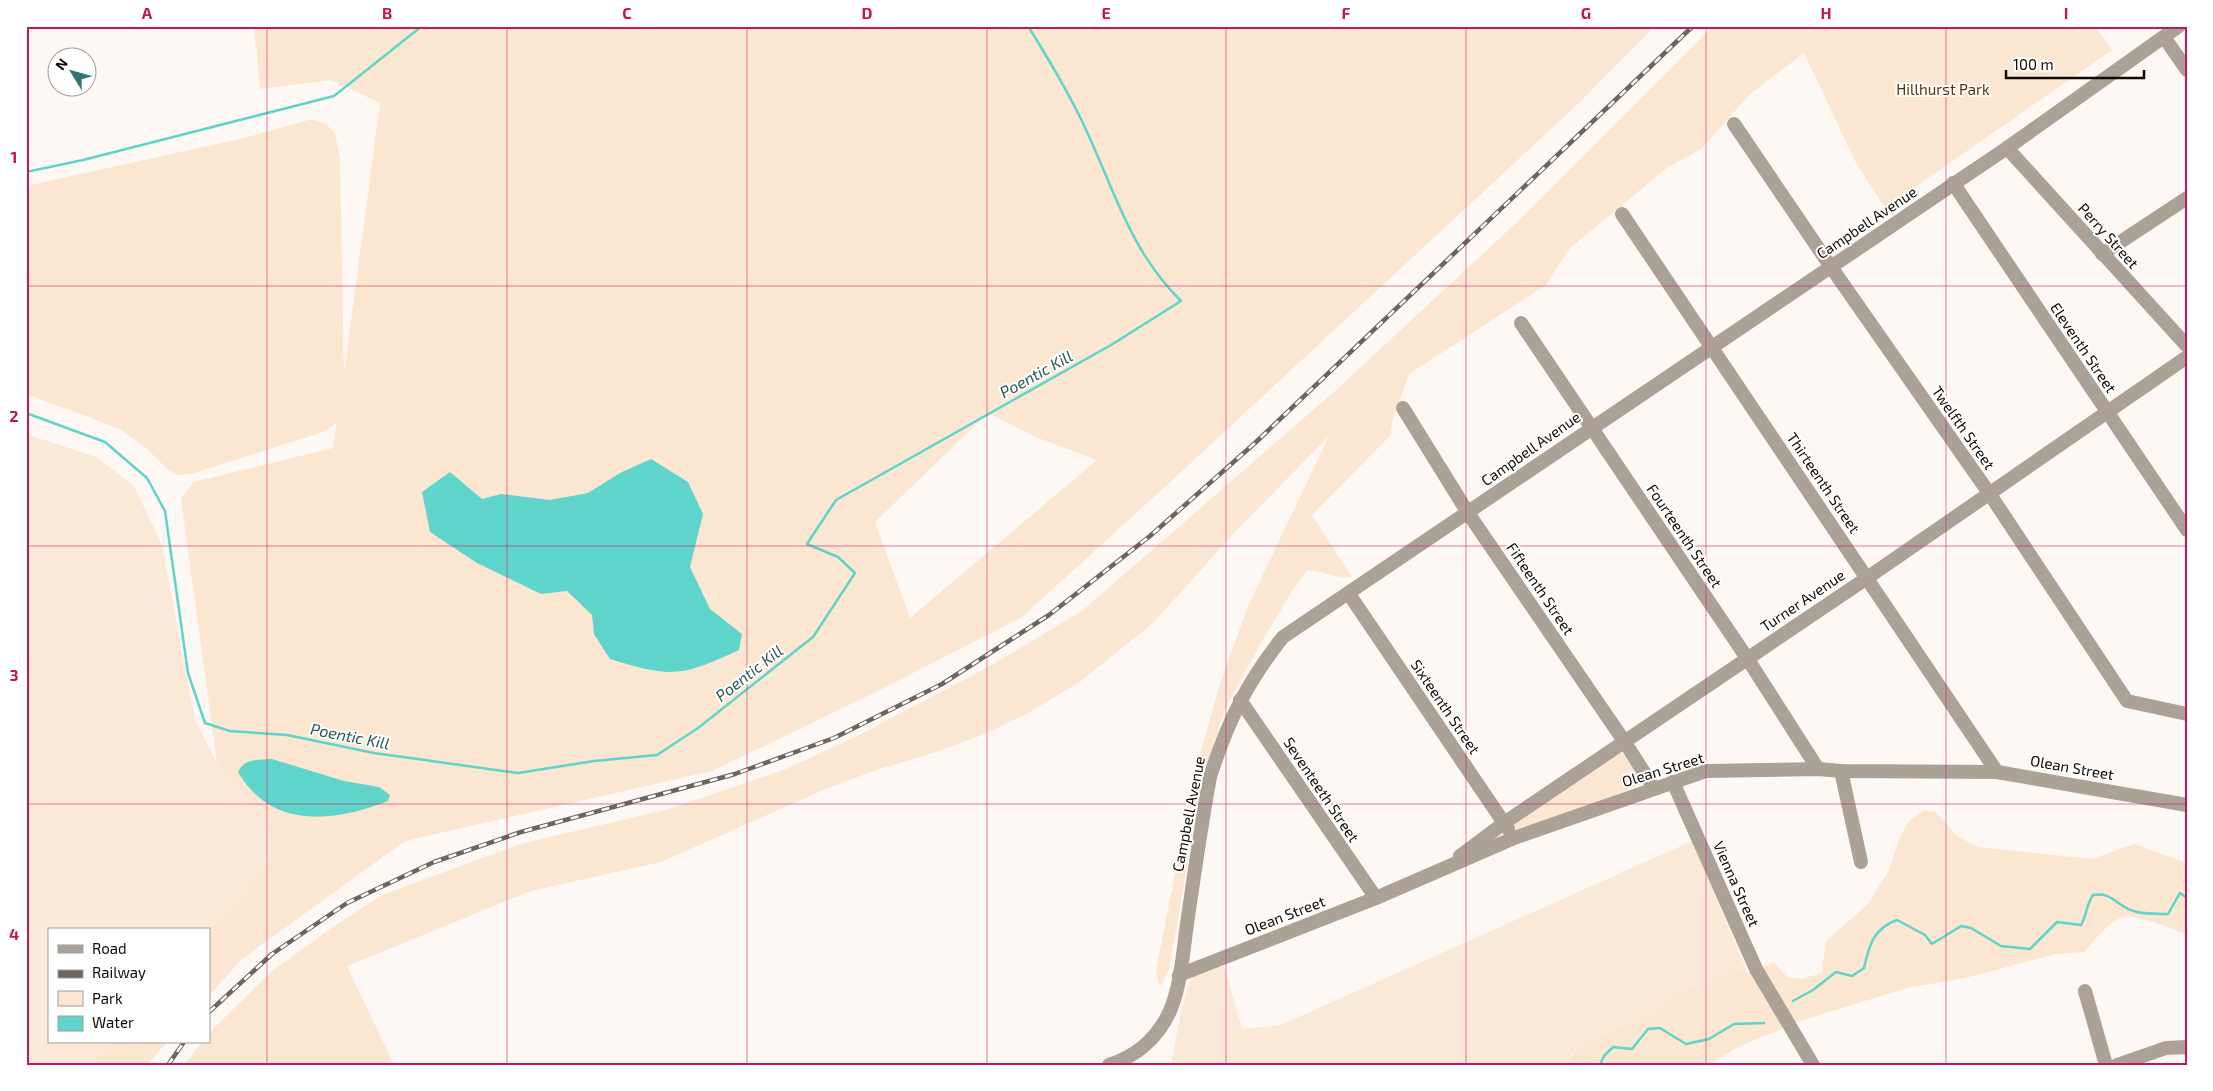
<svg xmlns="http://www.w3.org/2000/svg" width="2213" height="1091" font-family="'Exo 2',sans-serif">
  <style>
    .built { fill: #fbe9d8 }
    .green { fill: #fbe6d2; fill-rule: evenodd }
    .water { fill: #5ed4ca }
    .lines { fill: none; stroke-linecap: round; stroke-linejoin: round }
    .stream { stroke: #5ed4ca; stroke-width: 2.5 }
    .minor { stroke: #aba197; stroke-width: 14 }
    .rail-casing { stroke: #6b655f; stroke-width: 4.5 }
    .rail { stroke: #fff; stroke-width: 2.5; stroke-dasharray: 8; stroke-linecap: butt }
    .grid { fill: none; stroke: #c2185b; stroke-width: 1; stroke-opacity: 0.55 }
    .labels { text-anchor: middle; stroke-width: 4; stroke-linejoin: round; paint-order: stroke }
    .park-label { font-size: 15px; fill: #5a3300; stroke: #fff }
    .street-label { font-size: 15px; fill: #110a04; stroke: #fff }
    .water-label { font-size: 16px; font-style: italic; fill: #295b57; stroke: #fff }
    .neatline { fill: none; stroke: #c2185b; stroke-width: 2 }
    .grid-label { font-size: 16px; text-anchor: middle; font-weight: bold; fill: #c2185b }
  </style>
  <rect width="100%" height="100%" fill="#fdf8f3"/>
  <g class="built">
    <polygon points="26,434 96,457 134,486 162,545 195,720 217,763 259,814 269,831 271,851 265,870 208,930 49,930 49,1042 110,1042 94,1065 26,1065"/>
    <polygon points="1692,841 1748,973 1731,968 1718,979 1674,997 1644,1017 1599,1037 1571,1055 1564,1065 1534,1065 1525,1062 1522,1065 1171,1065 1182,1006 1192,976 1224,966 1242,1029 1281,1025"/>
  </g>
  <g class="green">
    <path d="M254,26h1401l-77,78 -411,381 -145,132 -142,73 -168,81 -307,70 -163,118 -33,37 -1,-66 57,-60 6,-19 -2,-20 -10,-17 -42,-51 -36,-264 13,-17 139,-34 4,-26 -11,9 -135,43 -13,1 -10,-5 -22,-22 -26,-19 -94,-35v-208l218,-48 68,-19 14,5 9,9 5,26 4,214 36,-270 -49,-23 -71,9zM988,413l50,25 59,22 -187,158 -35,-96z"/>
    <path d="M1713,26h382l17,24 -227,158 -29,-45 -52,-110 -54,41 -49,55 -33,18 -98,81 -24,37 -137,89 -16,44 -3,18 -78,79 40,62c-13,2 -30,-6 -45,-7l-13,18 -36,60 -34,63 -22,69 -33,190 -9,17 -4,-16 37,-191 26,-93 29,-81 81,-170 -94,96 -82,91 -72,58 -49,30 -47,23 -55,20 -54,16 -48,18 -167,74 -130,29 -184,75 47,99h-210l18,-23h7v-8l4,-5 58,-57 63,-46 48,-31 138,-51 149,-35 117,-40 71,-33 133,-70 92,-55 253,-220 180,-167z"/>
    <polygon points="1621,753 1627,757 1642,784 1522,833 1517,831 1513,825"/>
    <path d="M1924,810l12,2 21,24 21,11 114,12 42,-15 53,19v72c-13,-6 -50,-21 -63,-18 -15,3 -30,25 -40,35l-28,2 -91,24 -58,10 -107,33 -62,26 -30,18h-144c18,-25 51,-34 78,-47 11,-5 20,-15 31,-21 20,-11 40,-14 58,-29l17,5 26,-11 13,15 15,2 20,-6 4,-32 42,-37 21,-34 11,-33 9,-16z"/>
    <polygon points="110,1042 167,1042 147,1065 94,1065"/>
  </g>
  <g class="water">
    <path d="M651,459l37,23 15,32 -13,53 20,42 32,25 -3,16c-58,27 -68,28 -129,9l-16,-25 -2,-19 -25,-24 -26,3 -64,-31 -47,-31 -8,-40 28,-20 32,27 19,-5 49,6 38,-7 32,-20z"/>
    <path d="M272,759l72,22 35,6 11,8 -2,6c-54,21 -116,29 -150,-29 6,-14 21,-12 34,-13z"/>
  </g>
  <g class="lines">
    <g class="stream">
      <polyline points="26,172 83,160 334,96 422,26"/>
      <path d="M26,413l79,29 42,36 18,33 23,162 17,50 25,8 57,4 87,18 144,20 76,-12 63,-6 41,-27 115,-91 42,-64 -17,-16 -31,-13 29,-44 275,-155 70,-44c-54,-53 -69,-120 -102,-186 -15,-30 -33,-60 -51,-89"/>
      <path d="M1793,1001l20,-11 23,-18 16,4 12,-8c5,-23 10,-40 33,-48l28,15 7,9 29,-18 10,2 30,18 29,3 27,-27 24,3c6,-10 5,-20 12,-30 17,-3 21,7 35,14 12,6 27,4 40,5l12,-21 7,5"/>
      <polyline points="1600,1065 1604,1056 1613,1047 1632,1049 1648,1029 1660,1028 1686,1044 1709,1039 1734,1024 1764,1023"/>
    </g>
    <g class="minor">
      <polyline points="2164,37 2187,70"/>
      <polyline points="1734,124 1831,267 1989,493 2127,701 2187,714"/>
      <polyline points="2007,148 2187,346"/>
      <polyline points="1953,183 2187,530"/>
      <polyline points="1622,214 1997,772"/>
      <polyline points="2102,254 2187,198"/>
      <polyline points="1521,323 1747,658 1818,769"/>
      <polyline points="1403,408 1468,513 1624,741 1654,788"/>
      <polyline points="1349,594 1508,829"/>
      <polyline points="1240,700 1376,898"/>
      <polyline points="1841,771 1861,862"/>
      <polyline points="1673,782 1756,969 1813,1065"/>
      <polyline points="1460,856 1504,823 1867,578 2187,357"/>
      <polyline points="1179,975 1376,898 1514,838 1706,771 1818,769 1841,771 1997,772 2187,805"/>
      <polyline points="2085,991 2106,1065"/>
      <path d="M1109,1065c28,-9 49,-28 61,-54 11,-26 13,-59 17,-87 7,-49 14,-98 23,-147 17,-54 37,-95 73,-140l724,-489 172,-122"/>
      <polyline points="2117,1065 2166,1048 2187,1047"/>
    </g>
    <g class="rail-casing">
      <g id="rail">
        <polyline points="209,1012 272,954 347,903 434,862 521,832 735,774 834,738 942,684 1049,615 1150,536 1255,443 1693,26"/>
        <polyline points="168,1065 184,1042"/>
      </g>
    </g>
    <use href="#rail" class="rail"/>
  </g>
  <path class="grid" d="M267,26v1039M507,26v1039M747,26v1039M987,26v1039M1226,26v1039M1466,26v1039M1706,26v1039M1946,26v1039M26,286h2161M26,546h2161M26,804h2161"/>
  <g class="labels">
    <g class="park-label">
      <text x="1943" y="95">Hillhurst Park</text>
    </g>
    <g class="street-label">
      <text transform="translate(1867 223) rotate(-34)" y="5">Campbell Avenue</text>
      <text transform="translate(2108 236) rotate(48)" y="5">Perry Street</text>
      <text transform="translate(2083 348) rotate(56)" y="5">Eleventh Street</text>
      <text transform="translate(1963 428) rotate(55)" y="5">Twelfth Street</text>
      <text transform="translate(1531 449) rotate(-35)" y="5">Campbell Avenue</text>
      <text transform="translate(1823 483) rotate(56)" y="5">Thirteenth Street</text>
      <text transform="translate(1684 536) rotate(56)" y="5">Fourteenth Street</text>
      <text transform="translate(1540 589) rotate(56)" y="5">Fifteenth Street</text>
      <text transform="translate(1803 601) rotate(-34)" y="5">Turner Avenue</text>
      <text transform="translate(1445 707) rotate(56)" y="5">Sixteenth Street</text>
      <text transform="translate(2072 768) rotate(10)" y="5">Olean Street</text>
      <text transform="translate(1663 770) rotate(-17)" y="5">Olean Street</text>
      <text transform="translate(1321 790) rotate(56)" y="5">Seventeeth Street</text>
      <text transform="translate(1189 814) rotate(-79)" y="5">Campbell Avenue</text>
      <text transform="translate(1736 884) rotate(66)" y="5">Vienna Street</text>
      <text transform="translate(1285 916) rotate(-21)" y="5">Olean Street</text>
    </g>
    <g class="water-label">
      <text transform="translate(1036 374) rotate(-29)" y="6">Poentic Kill</text>
      <text transform="translate(749 673) rotate(-38)" y="6">Poentic Kill</text>
      <text transform="translate(350 736) rotate(11)" y="6">Poentic Kill</text>
    </g>
  </g>
  <rect width="2213" height="1091" fill="none" stroke="#ffffff" stroke-width="55"/>
  <rect x="48" y="928" width="162" height="115" fill="#ffffff" stroke="#a09d9b"/>
  <rect x="58" y="945" width="25" height="8" fill="#aba197" stroke="#a09d9b"/>
  <text x="92" y="954" font-size="15" fill="#110a04">Road</text>
  <rect x="58" y="970" width="25" height="8" fill="#6b655f" stroke="#a09d9b"/>
  <text x="92" y="978" font-size="15" fill="#110a04">Railway</text>
  <rect x="58" y="991" width="25" height="15" fill="#fbe6d2" stroke="#a09d9b"/>
  <text x="92" y="1004" font-size="15" fill="#110a04">Park</text>
  <rect x="58" y="1016" width="25" height="15" fill="#5ed4ca" stroke="#a09d9b"/>
  <text x="92" y="1028" font-size="15" fill="#110a04">Water</text>
  <g transform="translate(72 72) rotate(307)"><circle r="24" fill="#ffffff" stroke="#a09d9b"/>
  <path d="M0-4L9 19L0 12L-9 19Z" fill="#2e7670"/>
  <text y="-8" font-size="14" font-weight="bold" text-anchor="middle" fill="#110a04">N</text>
  </g>
  <path d="M2006 70v8h138v-8" fill="none" stroke="#110a04" stroke-width="2.5"/>
  <text x="2013" y="70" font-size="15" fill="#110a04" stroke="#ffffff" stroke-width="4" paint-order="stroke">100 m</text>
  <rect x="28" y="28" width="2158" height="1036" class="neatline"/>
  <g class="grid-label">
    <text x="147" y="19">A</text>
    <text x="387" y="19">B</text>
    <text x="627" y="19">C</text>
    <text x="867" y="19">D</text>
    <text x="1106" y="19">E</text>
    <text x="1346" y="19">F</text>
    <text x="1586" y="19">G</text>
    <text x="1826" y="19">H</text>
    <text x="2066" y="19">I</text>
    <text x="14" y="163">1</text>
    <text x="14" y="422">2</text>
    <text x="14" y="681">3</text>
    <text x="14" y="940">4</text>
  </g>
</svg>
